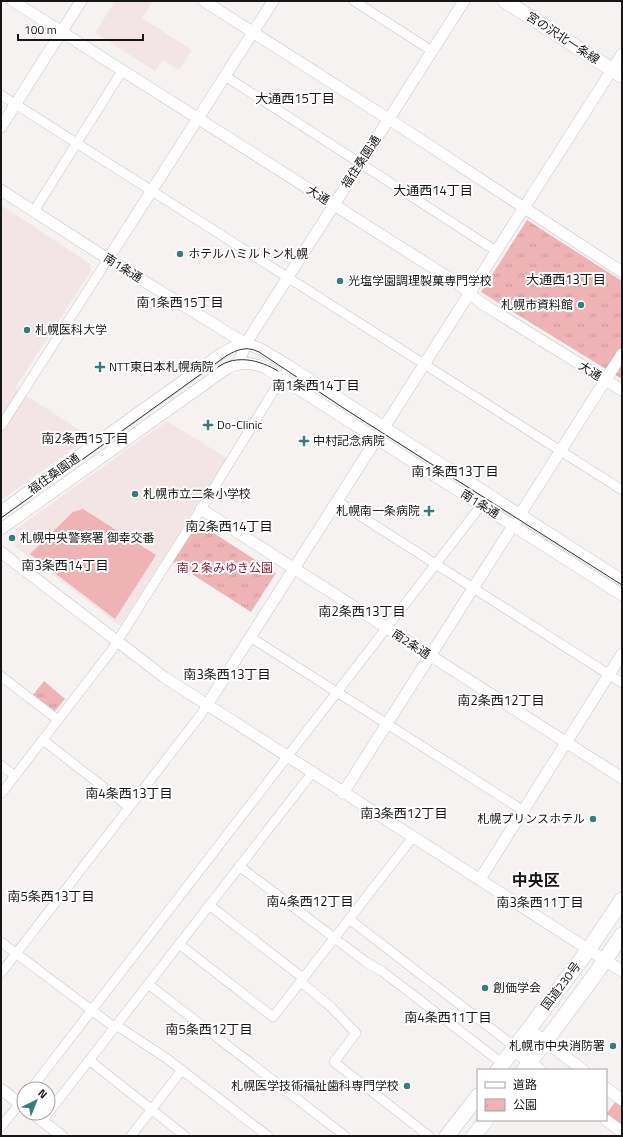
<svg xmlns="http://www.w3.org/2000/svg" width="623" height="1137" font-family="'Titillium Web','Noto Sans JP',sans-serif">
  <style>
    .built { fill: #f3e5e6 }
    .green { fill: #efb3b6 }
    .park { fill: url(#park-tufts) }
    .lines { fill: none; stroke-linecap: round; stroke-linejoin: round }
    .minor-casing { stroke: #c8c4c4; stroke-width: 10 }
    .tertiary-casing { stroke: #c8c4c4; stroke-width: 12 }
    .primary-casing { stroke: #c8c4c4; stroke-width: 15 }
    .trunk-casing { stroke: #c8c4c4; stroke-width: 16 }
    .minor { stroke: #fff; stroke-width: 9 }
    .tertiary { stroke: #fff; stroke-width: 11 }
    .primary { stroke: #fff; stroke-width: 14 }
    .trunk { stroke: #fff; stroke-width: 15 }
    .tram { stroke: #323131; stroke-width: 1 }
    .poi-dot { fill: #367e7d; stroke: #fff; stroke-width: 1.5 }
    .labels { text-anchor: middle; stroke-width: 4; stroke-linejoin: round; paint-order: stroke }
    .street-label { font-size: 12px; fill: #171616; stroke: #fff }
    .poi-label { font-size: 12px; fill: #171616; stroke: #fff; text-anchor: start }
    .park-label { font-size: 12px; fill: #861f33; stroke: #fff }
    .neighbourhood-label { font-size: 13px; fill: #171616; stroke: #fff }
    .district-label { font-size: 16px; font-weight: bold; fill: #171616; stroke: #fff }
  </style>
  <defs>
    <pattern id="park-tufts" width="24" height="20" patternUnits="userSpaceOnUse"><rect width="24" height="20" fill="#efb3b6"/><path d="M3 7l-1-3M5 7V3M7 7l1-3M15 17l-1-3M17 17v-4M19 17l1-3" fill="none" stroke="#cc999c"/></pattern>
  </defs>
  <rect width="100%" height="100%" fill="#f7f2f2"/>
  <g class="built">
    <polygon points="115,1 153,1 142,18 192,50 179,70 163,60 155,71 95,33"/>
    <polygon points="1,205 90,264 91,271 15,388 90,437 1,500"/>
    <polygon points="167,421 227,458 121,625 119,625 15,546 16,529"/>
  </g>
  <g class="green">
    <polygon points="83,509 156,555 115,619 30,554 73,512"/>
    <polygon points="616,1101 622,1106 622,1126 606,1114"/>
  </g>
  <g class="park">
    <polygon points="527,220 622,281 622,379 481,292"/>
    <polygon points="198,523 276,573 251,612 173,562"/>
    <polygon points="44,681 65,699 55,711 33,695"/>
  </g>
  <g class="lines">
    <g class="minor-casing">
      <g id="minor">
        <polyline points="354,1 432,51"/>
        <polyline points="225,76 496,251"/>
        <polyline points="1,95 622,490"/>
        <polyline points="34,211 122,71"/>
        <polyline points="1,426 108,259"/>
        <polyline points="337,501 622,683"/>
        <polyline points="250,637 524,811"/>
        <polyline points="1,676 58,720"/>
        <polyline points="43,740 129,807"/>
        <polyline points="1,765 15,776"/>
        <polyline points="1,794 111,651 201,509 289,366"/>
        <polyline points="239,866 366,962 383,972 503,1064"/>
        <polyline points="209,905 303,978"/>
        <polyline points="349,919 515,1047"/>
        <polyline points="1,942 114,1027"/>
        <polyline points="179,944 273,1017 413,837"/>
        <polyline points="1,973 199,717 207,705"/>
        <polyline points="301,982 331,1007 356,1033 334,1062 429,1136"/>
        <polyline points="148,984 345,1136"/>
        <polyline points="116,1025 166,1058 268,1136"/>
        <polyline points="89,1060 185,1136"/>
        <polyline points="31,1089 489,495"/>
        <polyline points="42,1121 312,773"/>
        <polyline points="1,1127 24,1098"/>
        <polyline points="131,1136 182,1070"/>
      </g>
    </g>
    <g class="tertiary-casing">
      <g id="tertiary">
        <polyline points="13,1 457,283 481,303 622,390"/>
        <polyline points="204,1 401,127 622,272"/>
        <polyline points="1,127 81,1"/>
        <polyline points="1,190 108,259 246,344 261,349 289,366 622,580"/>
        <polyline points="108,259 273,1"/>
        <polyline points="238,364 246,344 253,332 464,1"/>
        <polyline points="201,509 622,778"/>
        <polyline points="1,511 222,353 234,347 246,344"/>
        <path d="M1,529l225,-160c14,-8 27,-7 41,0l355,226"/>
        <polyline points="1,552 164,677 622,971"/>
        <polyline points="207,705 622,54"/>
        <polyline points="343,793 622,354"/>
        <polyline points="480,879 622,654"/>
        <polyline points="529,1029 583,1070"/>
        <polyline points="513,1050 540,1070"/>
        <polyline points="606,1088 622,1100"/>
        <polyline points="1,1089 24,1107"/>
        <polyline points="32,1113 62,1136"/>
        <polyline points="606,1120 622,1132"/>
      </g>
    </g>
    <g class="primary-casing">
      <polyline id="primary" points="505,1 622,76"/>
    </g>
    <g class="trunk-casing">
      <g id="trunk">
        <polyline points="498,1070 589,949 622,900"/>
        <polyline points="524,1070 594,976 622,935"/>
        <polyline points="447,1136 478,1096"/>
        <polyline points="474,1136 486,1120"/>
      </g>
    </g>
    <use href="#minor" class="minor"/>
    <use href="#tertiary" class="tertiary"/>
    <use href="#primary" class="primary"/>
    <use href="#trunk" class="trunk"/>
    <g class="tram">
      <path d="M218,367c18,-13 42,-7 60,4"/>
      <path d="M1,518l225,-162c12,-7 21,-10 33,-4l89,59 274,174"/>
    </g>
  </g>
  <g class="poi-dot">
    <circle cx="180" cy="254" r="4"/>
    <circle cx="340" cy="281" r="4"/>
    <circle cx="581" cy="305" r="4"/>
    <circle cx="27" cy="330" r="4"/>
    <path d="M98 361h4v4h4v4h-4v4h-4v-4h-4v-4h4z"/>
    <path d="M206 419h4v4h4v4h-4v4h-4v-4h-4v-4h4z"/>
    <path d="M302 435h4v4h4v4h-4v4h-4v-4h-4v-4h4z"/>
    <circle cx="135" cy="494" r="4"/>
    <path d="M427 505h4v4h4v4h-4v4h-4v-4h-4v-4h4z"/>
    <circle cx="12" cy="538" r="4"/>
    <circle cx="593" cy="819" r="4"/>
    <circle cx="485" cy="988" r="4"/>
    <circle cx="613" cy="1046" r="4"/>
    <circle cx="407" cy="1086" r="4"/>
  </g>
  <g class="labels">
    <g class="street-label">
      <text transform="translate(563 38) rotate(33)" y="4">宮の沢北一条線</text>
      <text transform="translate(361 162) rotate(-57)" y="4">福住桑園通</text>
      <text transform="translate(318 195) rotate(32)" y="4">大通</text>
      <text transform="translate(123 268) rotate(32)" y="4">南1条通</text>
      <text transform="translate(590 371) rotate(32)" y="4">大通</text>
      <text transform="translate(54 474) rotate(-36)" y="4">福住桑園通</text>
      <text transform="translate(480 504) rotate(32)" y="4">南1条通</text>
      <text transform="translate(411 644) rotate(33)" y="4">南2条通</text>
      <text transform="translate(561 986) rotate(-53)" y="4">国道230号</text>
    </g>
    <g class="poi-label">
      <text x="188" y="258">ホテルハミルトン札幌</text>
      <text x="348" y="285">光塩学園調理製菓専門学校</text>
      <text x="573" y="309" text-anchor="end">札幌市資料館</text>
      <text x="35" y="334">札幌医科大学</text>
      <text x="109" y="371">NTT東日本札幌病院</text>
      <text x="217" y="429">Do-Clinic</text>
      <text x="313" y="445">中村記念病院</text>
      <text x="143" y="498">札幌市立二条小学校</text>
      <text x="420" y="515" text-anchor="end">札幌南一条病院</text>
      <text x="20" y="542">札幌中央警察署 御幸交番</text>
      <text x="585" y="823" text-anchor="end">札幌プリンスホテル</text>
      <text x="493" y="992">創価学会</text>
      <text x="605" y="1050" text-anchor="end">札幌市中央消防署</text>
      <text x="399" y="1090" text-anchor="end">札幌医学技術福祉歯科専門学校</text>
    </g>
    <g class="park-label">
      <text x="225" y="572">南２条みゆき公園</text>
    </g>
    <g class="neighbourhood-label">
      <text x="295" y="103">大通西15丁目</text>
      <text x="433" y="195">大通西14丁目</text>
      <text x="566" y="284">大通西13丁目</text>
      <text x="180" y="307">南1条西15丁目</text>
      <text x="316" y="390">南1条西14丁目</text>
      <text x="85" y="443">南2条西15丁目</text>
      <text x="455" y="476">南1条西13丁目</text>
      <text x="229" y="531">南2条西14丁目</text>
      <text x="65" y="570">南3条西14丁目</text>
      <text x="362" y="616">南2条西13丁目</text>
      <text x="227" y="679">南3条西13丁目</text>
      <text x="501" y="705">南2条西12丁目</text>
      <text x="129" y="798">南4条西13丁目</text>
      <text x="404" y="818">南3条西12丁目</text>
      <text x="51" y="901">南5条西13丁目</text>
      <text x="310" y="906">南4条西12丁目</text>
      <text x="540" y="907">南3条西11丁目</text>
      <text x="448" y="1022">南4条西11丁目</text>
      <text x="209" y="1034">南5条西12丁目</text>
    </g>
    <g class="district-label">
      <text x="536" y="886">中央区</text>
    </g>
  </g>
  <rect width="623" height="1137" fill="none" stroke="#171616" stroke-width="4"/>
  <rect x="477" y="1069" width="130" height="52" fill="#ffffff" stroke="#a2a2a2"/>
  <rect x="485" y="1082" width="20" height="6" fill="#ffffff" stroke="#a2a2a2"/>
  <text x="513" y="1089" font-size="12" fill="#171616">道路</text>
  <rect x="485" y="1099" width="20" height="12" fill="url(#park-tufts)" stroke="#a2a2a2"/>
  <text x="513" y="1109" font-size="12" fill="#171616">公園</text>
  <g transform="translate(36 1101) rotate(43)"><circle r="19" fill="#ffffff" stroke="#a2a2a2"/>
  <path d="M0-3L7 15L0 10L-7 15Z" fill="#367e7d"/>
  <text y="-6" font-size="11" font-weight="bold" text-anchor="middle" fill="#171616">N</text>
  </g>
  <path d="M18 34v6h125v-6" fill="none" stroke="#171616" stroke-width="2"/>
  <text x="24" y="34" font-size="12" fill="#171616" stroke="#ffffff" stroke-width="3" paint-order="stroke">100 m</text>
</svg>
